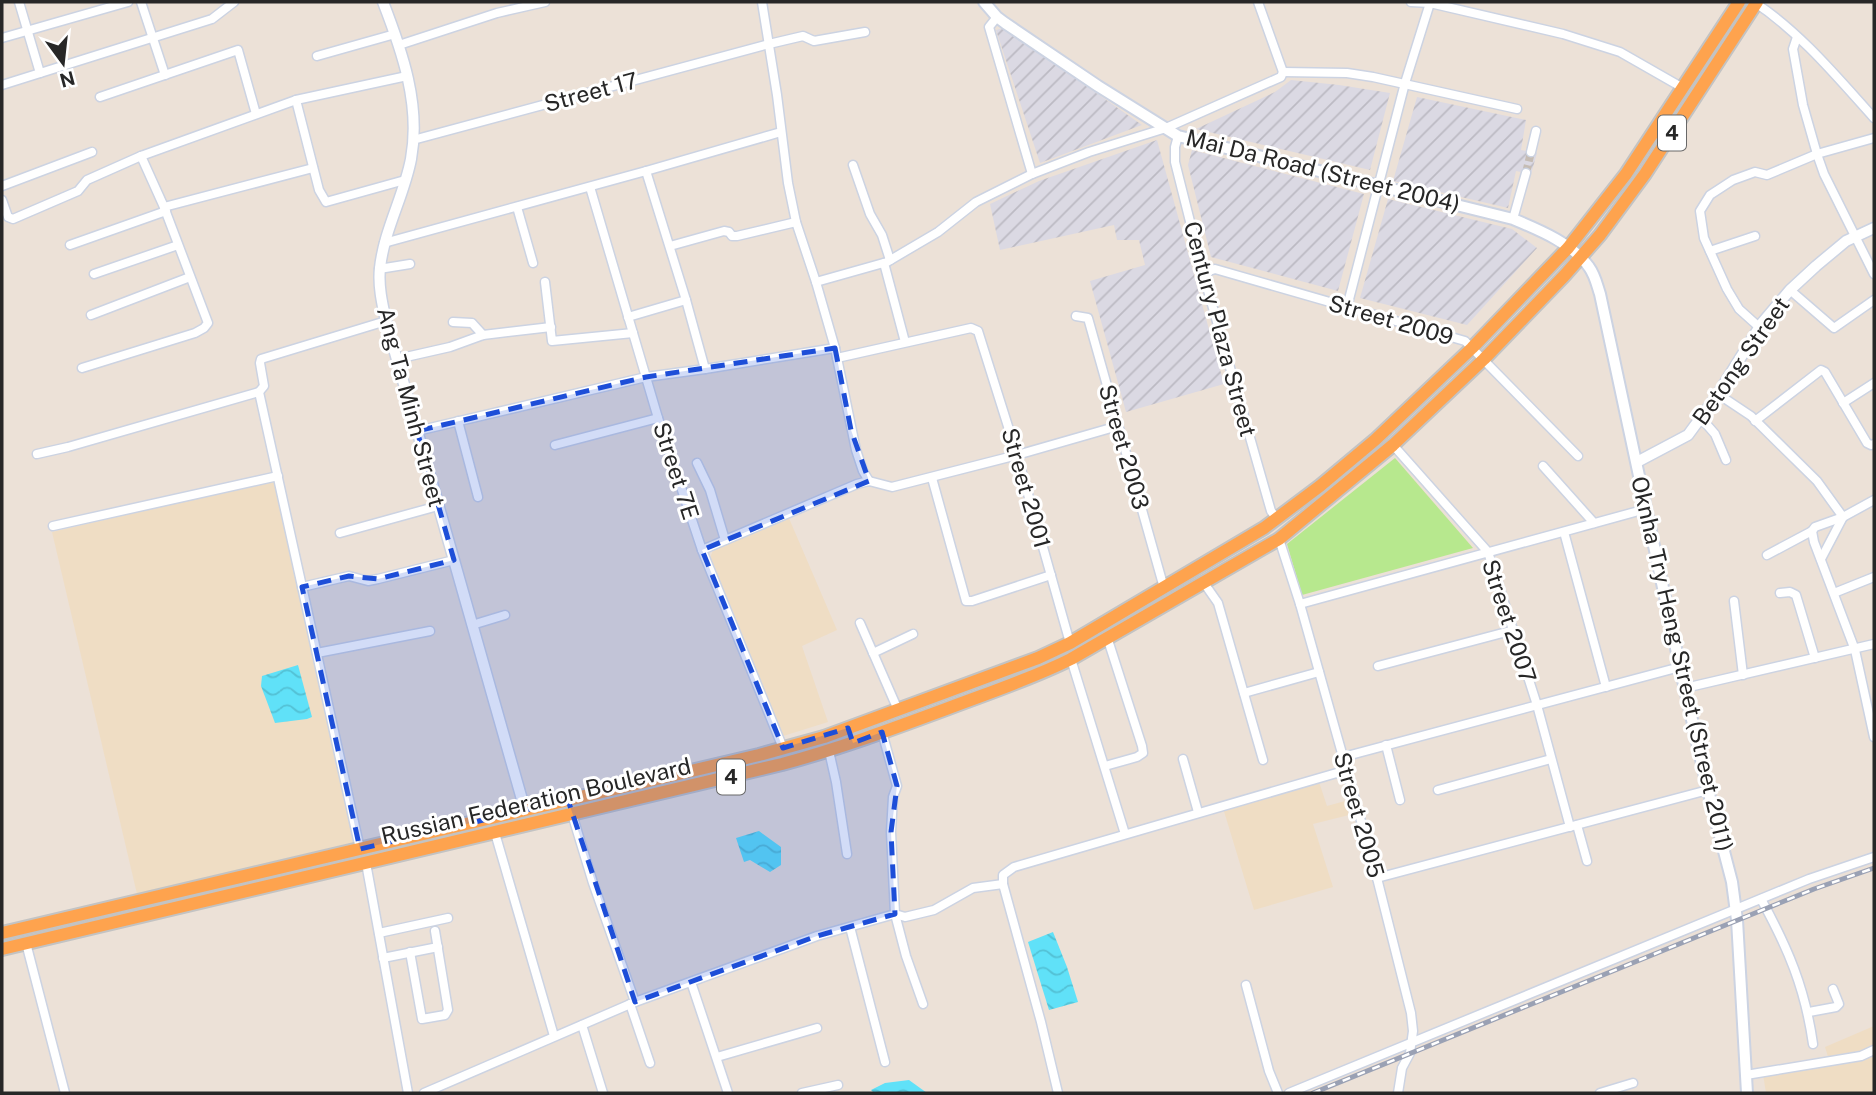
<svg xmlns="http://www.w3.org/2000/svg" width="1876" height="1095" font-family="'Public Sans',sans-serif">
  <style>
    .industrial { fill: url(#industrial-furrows) }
    .education { fill: #efddc4 }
    .park { fill: #b7e88e }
    .water { fill: url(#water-waves) }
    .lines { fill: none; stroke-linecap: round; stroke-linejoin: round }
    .minor-tunnel { stroke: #c5bcb4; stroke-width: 8; stroke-dasharray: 8 4; stroke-linecap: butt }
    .minor-casing { stroke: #ccd3e2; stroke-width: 11 }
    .tertiary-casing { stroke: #ccd3e2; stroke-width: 13 }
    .secondary-casing { stroke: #ccd3e2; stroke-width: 14 }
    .trunk-casing { stroke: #c3c3c3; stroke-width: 16 }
    .minor { stroke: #fff; stroke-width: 8 }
    .tertiary { stroke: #fff; stroke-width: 10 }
    .secondary { stroke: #fff; stroke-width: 10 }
    .trunk { stroke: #fea34e; stroke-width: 12 }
    .rail-casing { stroke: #9aa1b4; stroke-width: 5 }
    .rail { stroke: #fff; stroke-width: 2.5; stroke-dasharray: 8; stroke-linecap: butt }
    .marked { fill: #1d4ed8; fill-opacity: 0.2; stroke: #1d4ed8; stroke-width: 5; stroke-dasharray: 14 9; stroke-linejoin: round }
    .labels { text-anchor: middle; stroke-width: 6; stroke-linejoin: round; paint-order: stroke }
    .shield { fill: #fff; stroke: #686868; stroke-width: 2 }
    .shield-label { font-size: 21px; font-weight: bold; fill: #272727 }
    .street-label { font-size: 23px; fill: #272727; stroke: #fff }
  </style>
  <defs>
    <pattern id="industrial-furrows" width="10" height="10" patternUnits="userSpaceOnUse" patternTransform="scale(1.75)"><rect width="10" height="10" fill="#dbd9e3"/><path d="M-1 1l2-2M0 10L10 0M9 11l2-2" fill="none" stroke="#bcbac3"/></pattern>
    <pattern id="water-waves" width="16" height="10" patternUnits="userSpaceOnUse" patternTransform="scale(1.75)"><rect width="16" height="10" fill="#60e1f8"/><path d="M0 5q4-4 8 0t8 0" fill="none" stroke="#53c1d5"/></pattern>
  </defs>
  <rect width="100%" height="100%" fill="#ece1d7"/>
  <g class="industrial">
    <polygon points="1003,28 1142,125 1040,163 996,30"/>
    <polygon points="1291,80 1339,85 1390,93 1370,170 1196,129 1275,92"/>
    <polygon points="1417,97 1526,120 1521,150 1537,153 1531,174 1516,171 1508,208 1393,181"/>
    <polygon points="1157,140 1224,384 1126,412 1090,281 1145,265 1139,240 1117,240 1114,225 1000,250 990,204 1039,181"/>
    <polygon points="1192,150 1364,194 1338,291 1211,257 1188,165"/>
    <polygon points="1388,199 1512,229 1537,248 1467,325 1360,298"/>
  </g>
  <g class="education">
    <polygon points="272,481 277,484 354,842 137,894 52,532"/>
    <polygon points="788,516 837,630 802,646 828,722 780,737 710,558 714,548"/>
    <polygon points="1318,779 1327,806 1345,801 1349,815 1313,824 1333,887 1254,910 1223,808"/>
    <polygon points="1874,1026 1874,1093 1766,1093 1763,1074 1830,1063 1825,1047"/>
  </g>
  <polygon class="park" points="1395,458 1473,548 1302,595 1287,544"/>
  <g class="water">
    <polygon points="298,665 312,717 307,719 275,723 261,686 262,676"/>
    <polygon points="759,831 781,847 781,865 770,872 750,860 744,862 736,838"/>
    <polygon points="1053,932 1067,967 1078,1002 1049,1010 1028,942"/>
    <polygon points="909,1080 927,1093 874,1093 871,1090 885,1083"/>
  </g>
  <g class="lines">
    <polyline class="minor-tunnel" points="1526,173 1531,152"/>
    <g class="minor-casing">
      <g id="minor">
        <polyline points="19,2 40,73"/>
        <polyline points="141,2 165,75"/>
        <polyline points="762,2 777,95 788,183 796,222 816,282 835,348 856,450 863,471 869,481"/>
        <polyline points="1258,2 1283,72"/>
        <polyline points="1411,2 1430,3 1563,34 1620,52 1683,88"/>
        <path d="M1754,2c46,30 83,75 120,116"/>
        <polyline points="997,17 989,27 1032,174"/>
        <polyline points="1797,37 1793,49 1803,105 1817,154 1824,174 1874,274"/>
        <polyline points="2,38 128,2"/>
        <polyline points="399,45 497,13 545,2"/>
        <polyline points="317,56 395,34"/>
        <polyline points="1283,72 1347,73 1373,77 1517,109"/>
        <polyline points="2,85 212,19 234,2"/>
        <polyline points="100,97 238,50 256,114"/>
        <polyline points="296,100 319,190 326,202 405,180"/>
        <polyline points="1178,136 1175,147 1175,162 1203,273 1271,511 1277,519"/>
        <polyline points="413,140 769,44 803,36 814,41 865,32"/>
        <polyline points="1531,152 1536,131"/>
        <polyline points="853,165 870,214 882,235 890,260"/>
        <polyline points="646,171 686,300 705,369"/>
        <polyline points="2,186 92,152"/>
        <polyline points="590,187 658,418 702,550 783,748"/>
        <polyline points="2,200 8,217 13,219 78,191 87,180 141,156 296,100 407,76"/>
        <polyline points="164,207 313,168"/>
        <polyline points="517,207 533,263"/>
        <polyline points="1513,219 1526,173"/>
        <polyline points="384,243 646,171 781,132"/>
        <polyline points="70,245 166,211"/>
        <polyline points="670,246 724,231 729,232 732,236 737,236 796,222"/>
        <polyline points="1710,251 1755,236"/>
        <polyline points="884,263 905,342"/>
        <polyline points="379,269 410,264"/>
        <polyline points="1203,273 1215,269 1465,341 1578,456"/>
        <polyline points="94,274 178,245"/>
        <polyline points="545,282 552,341 633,333"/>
        <polyline points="816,282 887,262 938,232 976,202 1032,174 1089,152 1166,128 1281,77 1283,72"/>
        <polyline points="1790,290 1834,328 1874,300"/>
        <polyline points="1347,307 1405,83 1430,3"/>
        <polyline points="91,315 190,277"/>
        <polyline points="1076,316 1088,318 1164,588"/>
        <polyline points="628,317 686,300"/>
        <polyline points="453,322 472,323 483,335"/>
        <polyline points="1759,327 1739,309 1727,289 1704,238 1700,211 1710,195 1733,180 1755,172 1767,175 1817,154 1874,138"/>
        <polyline points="837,358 971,328 978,331 1017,455 1070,643"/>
        <polyline points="397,359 450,347 483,335 551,327"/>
        <polyline points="82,368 195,333 204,328 208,323 164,207 141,156"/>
        <polyline points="259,392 360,849"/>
        <polyline points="1718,394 1751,416 1817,481 1843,517"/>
        <polyline points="1843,403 1874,383"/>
        <polyline points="1701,418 1715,434 1726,460"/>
        <polyline points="458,421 478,497"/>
        <polyline points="1755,421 1821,370 1825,372 1867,443 1871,445 1874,444"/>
        <polyline points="417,431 646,377 705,369 835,348"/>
        <polyline points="555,445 658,418"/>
        <polyline points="1393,445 1488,552 1537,705 1570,827"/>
        <polyline points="37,454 68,447 259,392 264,386 260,363 261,359 386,321"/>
        <polyline points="697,463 710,490 725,540"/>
        <polyline points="1543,466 1594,523"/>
        <polyline points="932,478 966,601 972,601 1051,575"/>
        <polyline points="1874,500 1843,517 1815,527 1812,531 1814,542 1855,650 1874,737"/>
        <polyline points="53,526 278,476"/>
        <polyline points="1564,532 1606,687"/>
        <polyline points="340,533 438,506"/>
        <polyline points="1279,539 1300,604 1377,878 1411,1013 1413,1031 1410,1053 1402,1068 1398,1093"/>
        <polyline points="702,550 857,484 869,481 892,487 1017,455 1118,426"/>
        <polyline points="1767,555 1812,531"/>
        <polyline points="1821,559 1843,517"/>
        <polyline points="1204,583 1218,603 1263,760"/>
        <polyline points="302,587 349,576 368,581 378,579 454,560"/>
        <polyline points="1780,593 1790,592 1796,595 1815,658"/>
        <polyline points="1834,593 1874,577"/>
        <polyline points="1734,601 1743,675"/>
        <polyline points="1300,604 1646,509"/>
        <polyline points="860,623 898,710"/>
        <polyline points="472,625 505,615"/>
        <polyline points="317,653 430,631"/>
        <polyline points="873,653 913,634"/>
        <polyline points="1071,659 1125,834"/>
        <polyline points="1378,666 1514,630"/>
        <polyline points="1685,688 1874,644"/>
        <polyline points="1244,693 1319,672"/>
        <polyline points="882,732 897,786 893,797 891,832 895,914 906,956 923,1004"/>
        <polyline points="1386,745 1400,800"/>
        <polyline points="829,751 836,782 847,854"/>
        <polyline points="1343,757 1680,667"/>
        <polyline points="1183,759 1198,812"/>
        <polyline points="1105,766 1137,757 1143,753 1142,746 1108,640"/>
        <polyline points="1438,790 1551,759"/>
        <polyline points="572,814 593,883 635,1002"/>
        <polyline points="1577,825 1587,861"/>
        <polyline points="495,833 554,1036"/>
        <polyline points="366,863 408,1093"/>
        <polyline points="1377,878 1708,790"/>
        <path d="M1761,899c27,49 44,89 52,145"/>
        <polyline points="850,927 885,1062"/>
        <polyline points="379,933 448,918"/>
        <polyline points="26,943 65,1093"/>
        <polyline points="410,952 422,1019 445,1015 448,1010 435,931"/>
        <polyline points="383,958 438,947"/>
        <polyline points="691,982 728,1093"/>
        <polyline points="1246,985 1269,1071 1278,1093"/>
        <polyline points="630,1004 650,1063"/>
        <polyline points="1809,1012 1836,1007 1839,1004 1833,989"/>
        <polyline points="582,1025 603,1093"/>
        <polyline points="717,1057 817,1028"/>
        <polyline points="1746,1075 1861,1056 1874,1050"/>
        <polyline points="424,1093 635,1002 817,936 895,914 905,917 934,910 973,888 1003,884"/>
        <polyline points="802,1093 838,1085"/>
        <polyline points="1058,1093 1041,1022 1003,884 1003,875 1014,867 1347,770"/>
        <polyline points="1289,1093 1809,879 1874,857"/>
        <polyline points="1600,1093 1633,1083"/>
      </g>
    </g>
    <g class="tertiary-casing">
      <g id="tertiary">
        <path d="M383,2c19,49 38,103 28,157 -7,37 -27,71 -31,109 -2,17 2,35 6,53l139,489"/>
        <polyline points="1637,462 1688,435 1718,394 1762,323 1790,290 1816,266 1846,241 1874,228"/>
      </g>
    </g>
    <g class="secondary-casing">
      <path id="secondary" d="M984,2l13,15 8,6 93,63 80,50 335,83c26,11 59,24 76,48 6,8 8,18 11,27l80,373 28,123 24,92 5,38 10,173"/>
    </g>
    <g class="trunk-casing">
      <g id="trunk">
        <polyline points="2,933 759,755 824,737 1038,658 1070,643 1264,528 1320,486 1375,440 1472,348 1568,248 1626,174 1739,2"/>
        <path d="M2,949l780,-185c56,-15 110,-35 164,-55 42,-16 85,-30 125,-50l208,-120 114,-94 91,-86 80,-83 36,-41 45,-61 112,-172"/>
      </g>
    </g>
    <use href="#minor" class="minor"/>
    <use href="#tertiary" class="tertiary"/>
    <use href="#secondary" class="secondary"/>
    <use href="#trunk" class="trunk"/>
    <g class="rail-casing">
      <polyline id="rail" points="1313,1093 1814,889 1874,868"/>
    </g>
    <use href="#rail" class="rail"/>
  </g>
  <path class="marked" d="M835,348l16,82 18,51 -167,69 81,198 65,-20 5,15 29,-11 15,54 -6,46 4,82 -78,22 -182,66 -67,-202 -208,49 -58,-262 47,-11 29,3 76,-19 -37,-129 229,-54z"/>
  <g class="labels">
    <g class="shield">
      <rect x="1658" y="115.5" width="28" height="35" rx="5"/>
      <rect x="717" y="759.5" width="28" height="35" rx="5"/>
    </g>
    <g class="shield-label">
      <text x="1672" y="140">4</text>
      <text x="731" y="784">4</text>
    </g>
    <g class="street-label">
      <text transform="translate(591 92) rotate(-15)" y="8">Street 17</text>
      <text transform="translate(1323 171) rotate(14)" y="8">Mai Da Road (Street 2004)</text>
      <text transform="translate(1391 320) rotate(16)" y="8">Street 2009</text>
      <text transform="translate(1220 329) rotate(75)" y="8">Century Plaza Street</text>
      <text transform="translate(1741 361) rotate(-55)" y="8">Betong Street</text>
      <text transform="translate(411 407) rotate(75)" y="8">Ang Ta Minh Street</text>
      <text transform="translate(1124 447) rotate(74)" y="8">Street 2003</text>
      <text transform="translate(676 471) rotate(72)" y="8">Street 7E</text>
      <text transform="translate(1026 488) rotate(74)" y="8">Street 2001</text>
      <text transform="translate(1509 621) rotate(72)" y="8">Street 2007</text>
      <text transform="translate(1682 664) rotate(77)" y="8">Oknha Try Heng Street (Street 2011)</text>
      <text transform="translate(536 801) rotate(-13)" y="8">Russian Federation Boulevard</text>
      <text transform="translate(1359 815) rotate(74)" y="8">Street 2005</text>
    </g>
  </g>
  <rect width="1876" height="1095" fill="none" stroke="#272727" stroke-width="7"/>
  <g transform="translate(63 63) rotate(165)" stroke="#ffffff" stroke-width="5" paint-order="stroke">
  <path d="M0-5L12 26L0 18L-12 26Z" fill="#272727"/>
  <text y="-10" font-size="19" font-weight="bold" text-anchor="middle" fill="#272727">N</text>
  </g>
</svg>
